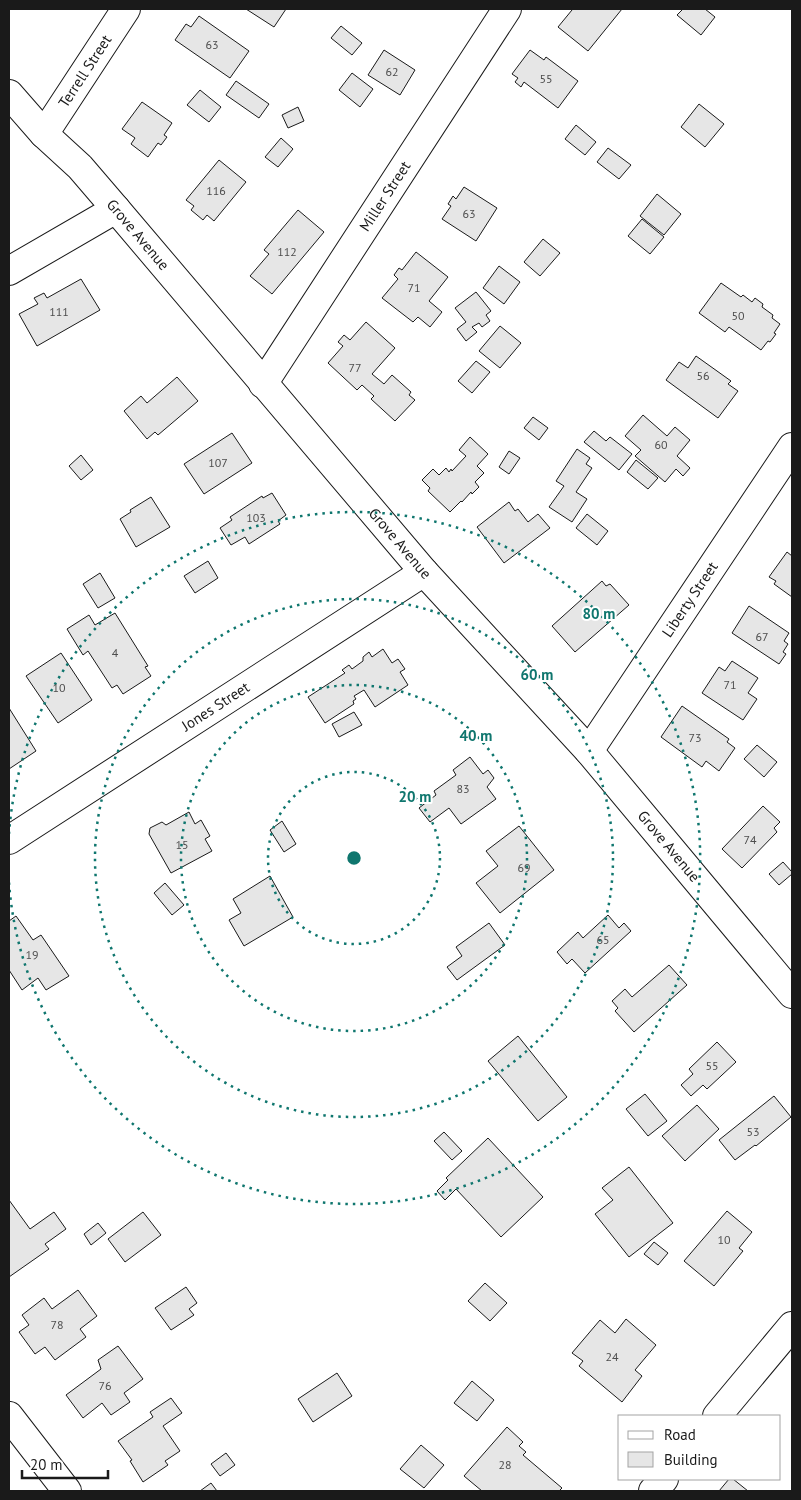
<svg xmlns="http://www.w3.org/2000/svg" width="801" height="1500" font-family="'PT Sans',sans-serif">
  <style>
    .building { fill: #e6e6e6; stroke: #1a1a1a }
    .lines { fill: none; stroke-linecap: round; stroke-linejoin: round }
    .minor-casing { stroke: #1a1a1a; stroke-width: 30 }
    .minor { stroke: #fff; stroke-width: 28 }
    .ring { fill: none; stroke: #0f766e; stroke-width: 2.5; stroke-dasharray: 2.5 5 }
    .labels { text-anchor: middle; stroke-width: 4; stroke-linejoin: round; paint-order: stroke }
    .number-label { font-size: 12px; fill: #4d4d4d }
    .street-label { font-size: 15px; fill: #1a1a1a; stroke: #fff }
    .centre { fill: #0f766e; stroke: #fff; stroke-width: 2.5 }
    .ring-label { font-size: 15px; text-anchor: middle; font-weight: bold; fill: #0f766e; stroke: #fff; stroke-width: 4; stroke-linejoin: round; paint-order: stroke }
  </style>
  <rect width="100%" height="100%" fill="#fff"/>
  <g class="building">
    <polygon points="246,9 286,9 274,27"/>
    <polygon points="571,9 622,9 588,51 558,27 572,10"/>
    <polygon points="683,9 705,9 715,17 701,35 677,15"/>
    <polygon points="199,16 249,51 230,78 175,40 186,24 191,27"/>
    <polygon points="341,26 362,43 352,55 331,38"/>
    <polygon points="384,50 415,70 400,95 368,75"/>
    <polygon points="530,50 544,60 546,57 578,81 558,108 524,82 521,87 515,82 518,78 512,74"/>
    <polygon points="352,73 373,89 360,107 339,90"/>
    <polygon points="236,81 269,104 259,118 226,95"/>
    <polygon points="200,90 221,107 209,122 187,105"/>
    <polygon points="142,102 172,123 164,135 167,137 161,145 158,143 148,157 131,144 135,138 122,129"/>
    <polygon points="699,104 724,124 705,147 681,127"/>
    <polygon points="298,107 304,121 288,128 282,115"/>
    <polygon points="576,125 596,142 585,155 565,139"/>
    <polygon points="281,138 293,149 278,167 265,157"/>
    <polygon points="608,148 631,165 619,179 597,162"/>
    <polygon points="219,160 246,182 214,221 207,215 203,220 191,210 194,206 186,200"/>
    <polygon points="464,187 497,208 476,241 442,219 451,206 448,204 453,196 456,199"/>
    <polygon points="657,194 681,214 664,235 640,216"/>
    <polygon points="298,210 324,232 272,294 250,276 269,254 264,250"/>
    <polygon points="642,219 664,237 650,254 628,236"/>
    <polygon points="543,239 560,253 540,276 524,262"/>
    <polygon points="416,252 448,277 429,301 442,312 430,327 418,317 413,322 382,298 398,279 394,275 399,268 402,270"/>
    <polygon points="499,266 520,282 504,304 483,288"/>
    <polygon points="81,279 100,310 37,346 19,314 38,304 34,298 44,293 47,298"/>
    <polygon points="721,283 741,297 743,295 752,302 755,298 763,304 762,307 773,315 772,318 780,324 774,333 776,334 770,342 768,341 761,350 729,327 725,332 699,313"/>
    <polygon points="476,292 491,311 486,315 490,321 482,327 479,323 472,327 477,332 466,341 457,329 466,322 455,308"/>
    <polygon points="366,322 395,348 372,374 384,384 392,375 411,392 409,395 415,400 395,421 371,399 374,396 362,385 357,390 328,363 343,346 338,342 344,335 350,340"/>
    <polygon points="500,326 521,343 500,368 479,351"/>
    <polygon points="696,356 731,381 728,384 738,391 718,418 666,380 679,362 688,368"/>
    <polygon points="476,361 490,372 472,393 458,381"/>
    <polygon points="177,377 198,401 158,435 155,432 147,439 124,411 141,396 147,403"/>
    <polygon points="643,415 667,436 675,427 690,440 677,456 690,468 683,476 676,469 665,482 635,456 641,450 625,436"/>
    <polygon points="533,417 548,428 539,440 524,428"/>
    <polygon points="594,431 606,441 610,437 632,454 619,470 584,442"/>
    <polygon points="232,433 252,463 204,494 184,464"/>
    <polygon points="470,437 488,454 477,466 484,473 475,482 479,487 472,494 471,492 462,502 461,501 450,512 428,491 430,488 422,480 433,469 439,475 446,468 449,472 451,469 452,471 466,456 459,450"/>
    <polygon points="577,449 590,458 586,464 592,468 576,492 587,499 572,522 549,507 564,486 556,481"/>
    <polygon points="509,451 520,458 509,474 499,467"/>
    <polygon points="81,455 93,470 81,480 69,466"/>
    <polygon points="636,460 658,478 648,489 627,472"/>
    <polygon points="272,493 286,515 278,521 280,524 249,544 245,537 231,545 220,528 232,520 230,517 262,496 263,498"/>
    <polygon points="151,497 170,527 136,547 120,519 131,512 130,510"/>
    <polygon points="509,502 515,511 518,509 528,522 538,514 550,528 504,563 477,527"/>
    <polygon points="587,514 608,531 597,545 576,528"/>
    <polygon points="787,552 792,556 792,597 774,584 776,581 769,577"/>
    <polygon points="208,561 218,578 195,593 184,576"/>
    <polygon points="100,573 115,598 98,608 83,584"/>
    <polygon points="602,581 606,586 610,584 629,605 575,652 552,626"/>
    <polygon points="749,606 789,633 784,641 788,644 783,652 786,654 779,664 732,633"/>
    <polygon points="115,613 148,666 145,667 151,676 123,694 117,685 112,688 88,651 83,655 67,629 89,615 95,625"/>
    <polygon points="383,649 392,663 398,659 405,669 400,672 408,685 375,707 364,690 354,696 356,699 353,701 354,704 325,723 308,697 345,673 342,670 349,665 352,669 363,661 363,657 369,652 372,657"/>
    <polygon points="61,653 92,700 58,723 26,676"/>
    <polygon points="732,661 758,678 748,693 757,699 743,720 702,693 719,667 725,671"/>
    <polygon points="682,706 729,739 727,742 735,748 719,771 706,761 702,767 661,737"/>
    <polygon points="9,708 36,751 9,769"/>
    <polygon points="354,712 362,725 339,737 332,724"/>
    <polygon points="757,745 777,762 764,777 744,759"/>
    <polygon points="470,757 483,774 488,770 494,778 487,787 496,799 461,824 449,808 430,822 419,808 436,795 434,791 456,775 453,770"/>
    <polygon points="763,806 780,822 774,828 777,832 742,868 722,849"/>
    <polygon points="189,812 195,824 201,820 210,836 205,839 212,851 171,873 149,834 150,828 162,822 166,825"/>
    <polygon points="282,821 296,844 284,852 270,830"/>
    <polygon points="519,826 554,870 500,913 476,883 498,866 486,851"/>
    <polygon points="783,862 792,872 792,874 779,885 769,874"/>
    <polygon points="270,876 293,917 244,946 229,920 241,913 233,899"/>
    <polygon points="165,883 184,905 172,915 154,893"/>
    <polygon points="608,915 619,928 624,923 631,931 585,973 572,959 567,964 557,952 578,932 583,938"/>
    <polygon points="16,916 33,940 41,935 69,976 46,990 38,978 22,990 9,970 9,921"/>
    <polygon points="489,923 505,945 457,980 447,967 462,956 456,947"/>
    <polygon points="669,965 687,985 634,1032 615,1011 618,1008 612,1001 625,989 632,997"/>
    <polygon points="518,1036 567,1097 538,1121 488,1061"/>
    <polygon points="717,1042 736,1062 707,1089 703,1085 691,1096 681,1085 693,1074 689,1069"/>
    <polygon points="645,1094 667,1121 648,1136 626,1109"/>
    <polygon points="774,1096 791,1117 756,1146 755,1145 735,1160 719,1140"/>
    <polygon points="697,1105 719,1129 685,1161 662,1136"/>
    <polygon points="444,1132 462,1151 452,1160 434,1141"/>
    <polygon points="488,1138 543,1197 501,1237 456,1189 445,1200 437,1191 448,1180 446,1178"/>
    <polygon points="629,1167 673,1223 629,1257 595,1214 613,1200 602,1188"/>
    <polygon points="9,1200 30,1229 54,1212 66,1229 45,1244 49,1249 9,1277"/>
    <polygon points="727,1211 752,1232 739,1248 743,1251 714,1286 684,1261"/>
    <polygon points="143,1212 161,1235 125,1262 108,1239"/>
    <polygon points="98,1223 106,1233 91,1245 84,1234"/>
    <polygon points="654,1242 668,1253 658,1265 644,1254"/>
    <polygon points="485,1283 507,1303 490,1321 468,1301"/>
    <polygon points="186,1287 197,1303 189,1309 194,1315 171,1330 155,1308"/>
    <polygon points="78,1290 97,1316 80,1329 86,1337 55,1360 45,1347 35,1354 19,1332 29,1325 22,1315 44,1298 52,1309"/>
    <polygon points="626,1319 656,1345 635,1370 642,1376 622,1402 579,1366 583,1361 572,1353 600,1320 615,1333"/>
    <polygon points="118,1346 143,1379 124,1393 130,1402 111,1415 102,1403 83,1418 66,1395 101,1369 98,1360"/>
    <polygon points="337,1373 352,1396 313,1422 298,1399"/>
    <polygon points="472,1381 494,1400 477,1421 454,1403"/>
    <polygon points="171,1398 182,1413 163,1426 180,1451 165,1461 168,1465 143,1482 130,1461 132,1460 118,1441 153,1417 150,1412"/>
    <polygon points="507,1427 523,1442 519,1446 526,1452 523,1455 562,1488 559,1491 482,1491 464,1476"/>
    <polygon points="421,1445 444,1465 424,1488 400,1469"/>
    <polygon points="226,1453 235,1465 220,1476 211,1464"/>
    <polygon points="729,1479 733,1479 748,1491 719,1491"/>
    <polygon points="211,1483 217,1491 200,1491"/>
  </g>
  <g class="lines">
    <g class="minor-casing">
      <g id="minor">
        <path id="s1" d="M9,94l35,40 36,33 36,42 308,363 165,179 203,243"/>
        <path id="s2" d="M44,134l82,-125"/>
        <polyline points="9,271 116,209"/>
        <path id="s3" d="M263,384l244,-375"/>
        <path id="s4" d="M589,751l203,-304"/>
        <path id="s5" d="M9,840l415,-268"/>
        <polyline points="9,1416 67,1491"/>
        <polyline points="717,1416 792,1326"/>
        <polyline points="653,1491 664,1479"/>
      </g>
    </g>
    <use href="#minor" class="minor"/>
  </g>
  <g class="ring">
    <circle cx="354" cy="858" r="86"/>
    <circle cx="354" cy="858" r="173"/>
    <circle cx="354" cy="858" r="259"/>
    <path d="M9 834A346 346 0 1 1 9 882"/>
  </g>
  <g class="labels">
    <g class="number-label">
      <text x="212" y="49">63</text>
      <text x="392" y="76">62</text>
      <text x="546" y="83">55</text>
      <text x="216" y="195">116</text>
      <text x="469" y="218">63</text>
      <text x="287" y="256">112</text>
      <text x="414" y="292">71</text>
      <text x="59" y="316">111</text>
      <text x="738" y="320">50</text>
      <text x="355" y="372">77</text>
      <text x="703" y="380">56</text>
      <text x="661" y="449">60</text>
      <text x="218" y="467">107</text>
      <text x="256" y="522">103</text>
      <text x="762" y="641">67</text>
      <text x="115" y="657">4</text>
      <text x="730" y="689">71</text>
      <text x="59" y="692">10</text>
      <text x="695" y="742">73</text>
      <text x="463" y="793">83</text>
      <text x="750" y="844">74</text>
      <text x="182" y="849">15</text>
      <text x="524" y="872">69</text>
      <text x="603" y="944">65</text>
      <text x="32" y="959">19</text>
      <text x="712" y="1070">55</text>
      <text x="753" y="1136">53</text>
      <text x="724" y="1244">10</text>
      <text x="57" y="1329">78</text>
      <text x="612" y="1361">24</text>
      <text x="105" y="1390">76</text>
      <text x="505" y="1469">28</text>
    </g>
    <g class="street-label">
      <text dy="5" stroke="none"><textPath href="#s2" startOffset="75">Terrell Street</textPath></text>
      <text dy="5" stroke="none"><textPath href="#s3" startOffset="224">Miller Street</textPath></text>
      <text dy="5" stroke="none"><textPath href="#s1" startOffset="191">Grove Avenue</textPath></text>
      <text dy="5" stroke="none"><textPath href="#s1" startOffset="596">Grove Avenue</textPath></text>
      <text dy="5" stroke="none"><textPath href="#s4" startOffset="182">Liberty Street</textPath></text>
      <text dy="5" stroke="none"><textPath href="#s5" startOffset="246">Jones Street</textPath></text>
      <text dy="5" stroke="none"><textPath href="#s1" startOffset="1001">Grove Avenue</textPath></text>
    </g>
  </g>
  <circle cx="354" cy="858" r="8" class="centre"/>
  <g class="ring-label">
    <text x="599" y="619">80 m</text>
    <text x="537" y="680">60 m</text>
    <text x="476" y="741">40 m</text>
    <text x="415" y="802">20 m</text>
  </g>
  <rect width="801" height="1500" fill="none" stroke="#1a1a1a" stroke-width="20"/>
  <rect x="618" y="1415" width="162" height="65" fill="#ffffff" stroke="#a3a3a3"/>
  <rect x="628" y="1431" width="25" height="8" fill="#ffffff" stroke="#a3a3a3"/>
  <text x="664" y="1440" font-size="15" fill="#1a1a1a">Road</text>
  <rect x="628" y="1452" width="25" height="15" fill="#e6e6e6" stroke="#a3a3a3"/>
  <text x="664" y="1465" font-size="15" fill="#1a1a1a">Building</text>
  <path d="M22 1470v8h86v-8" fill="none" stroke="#1a1a1a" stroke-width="2.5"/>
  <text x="30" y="1470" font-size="15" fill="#1a1a1a" stroke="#ffffff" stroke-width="4" paint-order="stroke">20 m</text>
</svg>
